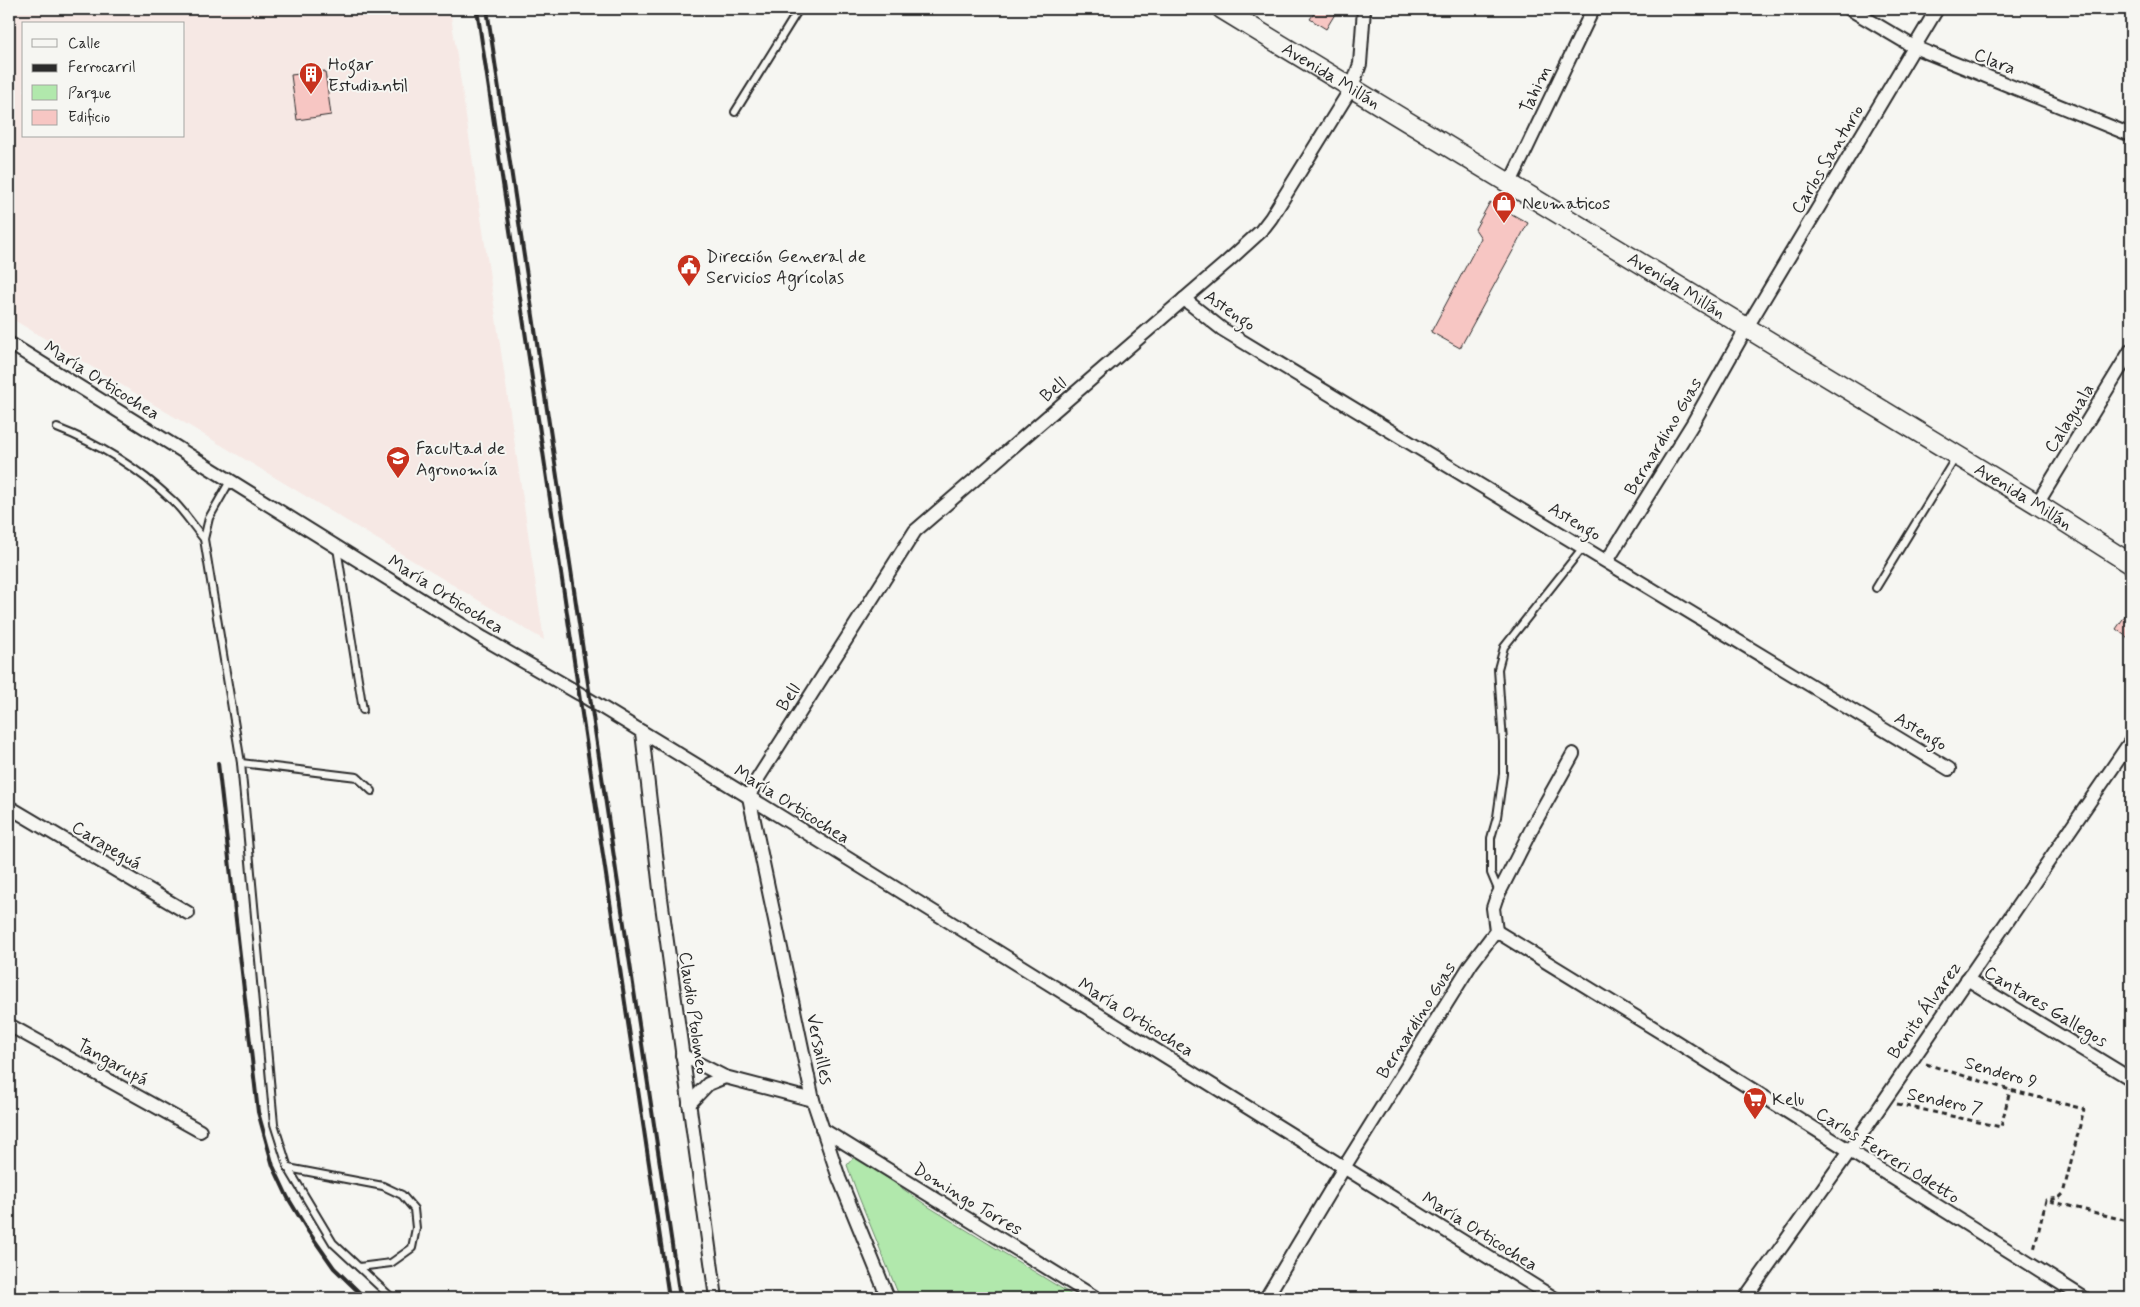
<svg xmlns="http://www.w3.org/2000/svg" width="2140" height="1307" font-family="Mynerve,sans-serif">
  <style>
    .built { fill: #f6e8e4; fill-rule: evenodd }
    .green { fill: #b1e8ac; stroke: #6e8a6c }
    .building { fill: #f7c6c3; stroke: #2b2b2b }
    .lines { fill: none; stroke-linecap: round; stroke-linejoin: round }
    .lane-casing { stroke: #2b2b2b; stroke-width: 10 }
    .street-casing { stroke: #2b2b2b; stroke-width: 16 }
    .secondary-casing { stroke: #2b2b2b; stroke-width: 22 }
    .path { stroke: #2b2b2b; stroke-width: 3; stroke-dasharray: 5 4; stroke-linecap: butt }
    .lane { stroke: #f6f6f2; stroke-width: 6 }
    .street { stroke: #f6f6f2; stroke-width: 12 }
    .secondary { stroke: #f6f6f2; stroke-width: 19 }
    .rail { stroke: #2b2b2b; stroke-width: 4 }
    .labels { text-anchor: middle; stroke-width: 4; stroke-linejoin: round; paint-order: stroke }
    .street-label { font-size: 18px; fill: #2b2b2b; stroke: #f6f6f2 }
    .poi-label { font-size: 18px; fill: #2b2b2b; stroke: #f6f6f2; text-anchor: start }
  </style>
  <rect width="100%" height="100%" fill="#f6f6f2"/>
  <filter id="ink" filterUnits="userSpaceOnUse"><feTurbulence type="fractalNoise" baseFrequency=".02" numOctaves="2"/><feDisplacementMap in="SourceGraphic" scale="10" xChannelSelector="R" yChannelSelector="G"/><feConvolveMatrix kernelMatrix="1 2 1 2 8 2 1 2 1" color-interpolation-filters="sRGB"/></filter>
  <g filter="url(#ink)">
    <path class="built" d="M9,9h441l94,631 -535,-323zM24,24h160v112h-160z"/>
    <polygon class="green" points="853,1158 860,1159 929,1207 1077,1298 900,1298 858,1195 847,1165"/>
    <g class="building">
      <polygon points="1317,9 1338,9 1326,29 1310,19"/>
      <polygon points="325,71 331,115 297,120 291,75"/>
      <polygon points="1490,202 1528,223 1460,348 1431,332 1481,238 1475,229"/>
      <polygon points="2131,607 2131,640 2116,629"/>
    </g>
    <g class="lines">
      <g class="lane-casing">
        <g id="lane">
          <polyline points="892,9 911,9"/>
          <polyline points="735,112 799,9"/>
          <path d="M57,428c42,16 82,41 115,72 12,11 21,26 32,39"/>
          <polyline points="230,481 209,518 204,539 241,763 274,1124 288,1168 333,1243 392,1298"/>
          <polyline points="337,548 363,710"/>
          <polyline points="1876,588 1956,457"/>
          <polyline points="241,763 357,777 372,791"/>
          <polyline points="1499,892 1491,873 1491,838 1497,817 1503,774 1503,742 1498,669 1504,647 1584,546"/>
          <polyline points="288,1168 383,1186 402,1195 414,1209 416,1228 412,1248 391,1263 359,1267"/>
        </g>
      </g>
      <g class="street-casing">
        <g id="street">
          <polyline points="1850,9 1914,47 2131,135"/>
          <polyline points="1510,183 1593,9"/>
          <polyline points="1184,299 1222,329 1949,769"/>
          <polyline points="9,343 483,638 580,694 749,797 1554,1298"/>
          <polyline points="2037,504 2131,350"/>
          <polyline points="1607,561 1693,423 1747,327 1937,9"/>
          <polyline points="642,732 661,898 716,1298"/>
          <polyline points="9,807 188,913"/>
          <polyline points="1496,931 1675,1041 2084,1298"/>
          <polyline points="1967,979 2131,1079"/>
          <polyline points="9,1025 200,1131"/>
          <polyline points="682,1055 725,1077 813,1100"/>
          <polyline points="689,1104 708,1084 725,1077"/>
          <polyline points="822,1129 1096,1298"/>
          <polyline points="888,1298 839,1178 813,1100 749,797 755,783 915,531 1227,262 1261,231 1271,218 1352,87 1360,64 1364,9"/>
          <polyline points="1266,1298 1345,1166 1471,964 1496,931 1493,908 1496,899 1534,824 1573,754"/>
          <polyline points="1745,1298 1849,1152 2131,741"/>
        </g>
      </g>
      <g class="secondary-casing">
        <g id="secondary">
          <path id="s1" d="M1222,9l815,495 94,60"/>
        </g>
      </g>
      <g class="path">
        <polyline points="1926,1064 2010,1090 2084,1109 2063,1194 2059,1198 2046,1200 2034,1250"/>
        <polyline points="1897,1104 2001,1127 2010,1090"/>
        <polyline points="2050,1201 2131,1222"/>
      </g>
      <use href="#lane" class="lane"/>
      <use href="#street" class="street"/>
      <use href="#secondary" class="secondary"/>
      <g class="rail">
        <polyline points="477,9 669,1298"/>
        <polyline points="487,9 680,1298"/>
        <polyline points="218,763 258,1112 273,1166 288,1198 308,1231 334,1268 365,1298"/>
      </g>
    </g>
  </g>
  <defs>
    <g id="building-pin" transform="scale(1.25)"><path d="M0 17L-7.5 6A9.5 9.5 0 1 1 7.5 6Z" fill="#c8321e" stroke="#f6f6f2"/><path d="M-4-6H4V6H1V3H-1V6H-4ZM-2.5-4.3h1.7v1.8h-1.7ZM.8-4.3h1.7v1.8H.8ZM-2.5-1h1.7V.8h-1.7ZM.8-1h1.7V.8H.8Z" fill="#fff"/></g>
    <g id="shop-pin" transform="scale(1.25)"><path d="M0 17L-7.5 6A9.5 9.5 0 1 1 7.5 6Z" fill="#c8321e" stroke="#f6f6f2"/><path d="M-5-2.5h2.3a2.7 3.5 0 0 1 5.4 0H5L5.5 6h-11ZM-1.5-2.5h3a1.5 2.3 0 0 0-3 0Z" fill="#fff"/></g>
    <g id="civic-pin" transform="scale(1.25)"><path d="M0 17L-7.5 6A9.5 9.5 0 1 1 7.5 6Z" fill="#c8321e" stroke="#f6f6f2"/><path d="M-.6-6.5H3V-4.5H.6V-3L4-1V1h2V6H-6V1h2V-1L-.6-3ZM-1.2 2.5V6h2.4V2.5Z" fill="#fff"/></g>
    <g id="university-pin" transform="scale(1.25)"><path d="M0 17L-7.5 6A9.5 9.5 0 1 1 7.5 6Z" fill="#c8321e" stroke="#f6f6f2"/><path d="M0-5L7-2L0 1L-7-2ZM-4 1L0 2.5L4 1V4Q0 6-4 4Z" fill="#fff"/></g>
    <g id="supermarket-pin" transform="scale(1.25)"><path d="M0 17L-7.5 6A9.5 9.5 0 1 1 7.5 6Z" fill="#c8321e" stroke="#f6f6f2"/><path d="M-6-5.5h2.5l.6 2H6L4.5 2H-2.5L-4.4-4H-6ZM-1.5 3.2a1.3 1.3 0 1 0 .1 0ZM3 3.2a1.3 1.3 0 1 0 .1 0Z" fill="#fff"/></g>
  </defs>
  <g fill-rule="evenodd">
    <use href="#building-pin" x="311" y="74"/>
    <use href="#shop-pin" x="1504" y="203"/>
    <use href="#civic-pin" x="689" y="266"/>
    <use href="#university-pin" x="398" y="458"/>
    <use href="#supermarket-pin" x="1755" y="1099"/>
  </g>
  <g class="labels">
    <g class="street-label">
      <text transform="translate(1995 61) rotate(22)" y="6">Clara</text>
      <text dy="6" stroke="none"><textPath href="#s1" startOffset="128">Avenida Millán</textPath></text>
      <text transform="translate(1535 89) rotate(-65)" y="6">Tahim</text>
      <text transform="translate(1827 159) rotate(-59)" y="6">Carlos Santurio</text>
      <text dy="6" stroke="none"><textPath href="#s1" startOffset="532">Avenida Millán</textPath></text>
      <text transform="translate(1230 310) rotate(35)" y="6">Astengo</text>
      <text transform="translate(102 380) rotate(32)" y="6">María Orticochea</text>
      <text transform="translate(1053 389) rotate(-41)" y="6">Bell</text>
      <text transform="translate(2069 418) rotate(-58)" y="6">Calaguala</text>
      <text transform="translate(1663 436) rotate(-59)" y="6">Bernardino Guas</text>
      <text dy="6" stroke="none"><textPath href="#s1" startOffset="938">Avenida Millán</textPath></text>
      <text transform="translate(1575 521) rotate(31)" y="6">Astengo</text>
      <text transform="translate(446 594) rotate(32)" y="6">María Orticochea</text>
      <text transform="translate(788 697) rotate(-58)" y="6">Bell</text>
      <text transform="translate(1921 731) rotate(31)" y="6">Astengo</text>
      <text transform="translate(792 804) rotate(32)" y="6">María Orticochea</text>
      <text transform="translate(107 845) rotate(31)" y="6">Carapeguá</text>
      <text transform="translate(2046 1006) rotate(31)" y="6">Cantares Gallegos</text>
      <text transform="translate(1924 1010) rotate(-55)" y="6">Benito Álvarez</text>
      <text transform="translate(694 1013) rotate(82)" y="6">Claudio Ptolomeo</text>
      <text transform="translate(1136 1017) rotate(32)" y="6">María Orticochea</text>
      <text transform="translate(1416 1020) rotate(-58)" y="6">Bernardino Guas</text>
      <text transform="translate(820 1049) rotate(78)" y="6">Versailles</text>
      <text transform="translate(113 1062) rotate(29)" y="6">Tangarupá</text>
      <text transform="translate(2001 1072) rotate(16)" y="6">Sendero 9</text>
      <text transform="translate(1945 1101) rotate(12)" y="6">Sendero 7</text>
      <text transform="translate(1888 1155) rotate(32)" y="6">Carlos Ferreri Odetto</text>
      <text transform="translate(968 1199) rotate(31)" y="6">Domingo Torres</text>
      <text transform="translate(1480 1231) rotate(32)" y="6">María Orticochea</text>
    </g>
    <g class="poi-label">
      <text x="328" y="70">Hogar<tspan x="328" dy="21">Estudiantil</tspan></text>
      <text x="1522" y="209">Neumaticos</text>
      <text x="706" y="262">Dirección General de<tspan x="706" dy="21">Servicios Agrícolas</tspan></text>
      <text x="416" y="454">Facultad de<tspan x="416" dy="21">Agronomía</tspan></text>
      <text x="1772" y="1105">Kelu</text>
    </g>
  </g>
  <rect width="2140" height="1307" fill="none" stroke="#f6f6f2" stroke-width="30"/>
  <rect x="15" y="15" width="2110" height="1277" fill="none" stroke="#2b2b2b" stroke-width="2" filter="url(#ink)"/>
  <rect x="22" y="22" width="162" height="115" fill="#f6f6f2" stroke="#a5a5a2"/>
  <rect x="32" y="39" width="25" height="8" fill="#f6f6f2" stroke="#a5a5a2"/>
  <text x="68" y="48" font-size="15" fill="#2b2b2b">Calle</text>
  <rect x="32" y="64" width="25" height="8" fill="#2b2b2b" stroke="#a5a5a2"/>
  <text x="68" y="72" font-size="15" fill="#2b2b2b">Ferrocarril</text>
  <rect x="32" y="85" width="25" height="15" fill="#b1e8ac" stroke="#a5a5a2"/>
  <text x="68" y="98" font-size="15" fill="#2b2b2b">Parque</text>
  <rect x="32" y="110" width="25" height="15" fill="#f7c6c3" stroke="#a5a5a2"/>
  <text x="68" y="122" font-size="15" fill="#2b2b2b">Edificio</text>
</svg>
